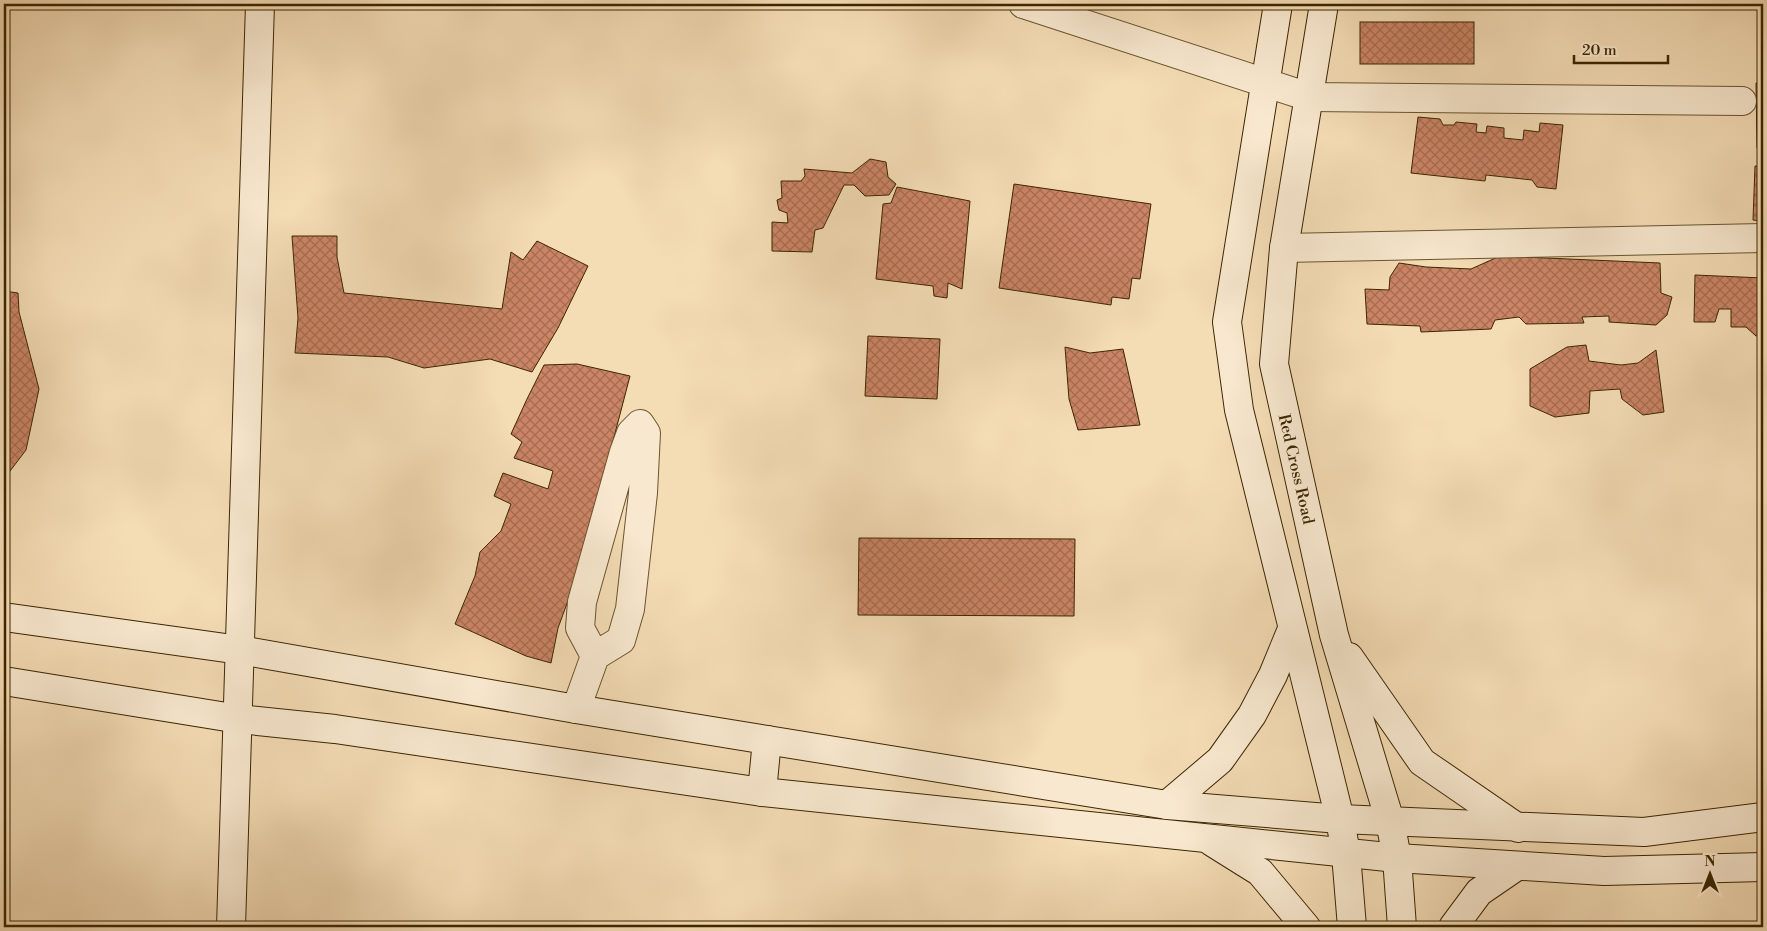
<svg xmlns="http://www.w3.org/2000/svg" width="1767" height="931" font-family="'Libre Bodoni',serif">
  <style>
    .building { fill: url(#building-cross-hatch); stroke: #3c2601 }
    .lines { fill: none; stroke-linecap: round; stroke-linejoin: round }
    .street-casing { stroke: #6a542e; stroke-width: 30 }
    .secondary-casing { stroke: #3c2601; stroke-width: 30 }
    .street { stroke: #f8e8cf; stroke-width: 28 }
    .secondary { stroke: #f8e8cf; stroke-width: 28 }
    .labels { text-anchor: middle; stroke-width: 4; stroke-linejoin: round; paint-order: stroke }
    .street-label { font-size: 16px; fill: #3c2601; stroke: #f8e8cf }
  </style>
  <defs>
    <pattern id="building-cross-hatch" width="8" height="8" patternUnits="userSpaceOnUse" patternTransform="scale(1.25)"><rect width="8" height="8" fill="#cb8465"/><path d="M0 0l8 8M0 8l8-8" fill="none" stroke="#a66c51"/></pattern>
  </defs>
  <rect width="100%" height="100%" fill="#f4dcb5"/>
  <filter id="stains"><feTurbulence type="fractalNoise" baseFrequency=".004" numOctaves="4"/><feColorMatrix values="0 0 0 0 .2 0 0 0 0 .09 0 0 0 0 .02 0 0 0 .5 -.17"/></filter>
  <radialGradient id="worn" r=".72"><stop offset=".6" stop-color="#630" stop-opacity="0"/><stop offset="1" stop-color="#630" stop-opacity=".3"/></radialGradient>
  <g class="building">
    <rect x="1360" y="22" width="114" height="42"/>
    <polygon points="1756,83 1763,83 1763,148 1757,148"/>
    <polygon points="1418,117 1440,119 1443,125 1454,125 1456,122 1477,124 1476,132 1486,133 1487,126 1504,128 1504,138 1523,140 1524,130 1539,132 1540,123 1563,125 1556,189 1537,187 1532,180 1486,175 1485,181 1411,173"/>
    <polygon points="870,159 886,162 888,177 896,184 889,195 865,196 854,185 844,185 823,228 815,230 812,252 772,251 772,222 788,223 787,213 779,210 777,200 782,198 781,181 801,181 805,176 804,169 852,173"/>
    <polygon points="1755,166 1763,166 1763,221 1753,220"/>
    <polygon points="1014,184 1151,204 1140,279 1132,278 1129,299 1112,297 1111,305 999,288"/>
    <polygon points="897,187 970,201 962,289 948,283 947,298 934,296 933,286 876,279 883,204 891,203"/>
    <polygon points="292,236 337,236 337,257 344,293 502,309 511,252 523,260 537,241 588,266 558,328 532,372 490,359 424,368 388,357 295,353 298,318"/>
    <polygon points="1500,256 1660,263 1661,293 1672,297 1667,315 1656,325 1609,322 1609,316 1582,317 1584,323 1526,324 1519,317 1495,320 1491,329 1421,332 1420,326 1367,324 1365,289 1389,290 1390,277 1399,263 1426,267 1471,269"/>
    <polygon points="1695,275 1763,278 1763,336 1756,336 1746,327 1731,327 1731,309 1719,309 1715,322 1694,322"/>
    <polygon points="4,291 18,293 19,312 39,389 26,450 7,475 4,474"/>
    <polygon points="868,336 940,339 937,399 865,396"/>
    <polygon points="1586,345 1589,361 1621,365 1638,363 1656,350 1664,412 1643,415 1622,399 1620,389 1590,391 1589,413 1555,417 1530,406 1530,369 1567,347"/>
    <polygon points="1065,347 1090,353 1123,349 1140,425 1078,430 1069,399"/>
    <polygon points="577,364 630,376 579,571 558,628 551,663 526,656 455,624 475,576 480,552 501,531 511,504 494,496 503,473 548,489 553,471 514,458 522,442 511,434 527,399 544,365"/>
    <polygon points="859,538 1075,539 1074,616 858,615"/>
  </g>
  <g class="lines">
    <g class="street-casing">
      <g id="street">
        <polyline points="1023,4 1309,97 1742,101"/>
        <polyline points="1284,248 1763,238"/>
        <polyline points="576,709 595,656 621,640 630,609 643,493 646,433 640,424 631,433 624,452 582,602 580,628 595,656"/>
      </g>
    </g>
    <g class="secondary-casing">
      <g id="secondary">
        <polyline points="1278,4 1227,322 1239,410 1340,819 1346,854 1352,927"/>
        <polyline points="1324,4 1284,248 1274,364 1334,635 1390,821 1397,858 1402,927"/>
        <polyline points="4,617 240,650 576,709 1167,805 1340,819 1644,832 1763,817"/>
        <polyline points="1349,657 1422,762 1518,828"/>
        <polyline points="4,681 239,719 335,729 762,792 1397,858 1604,871 1763,867"/>
        <polyline points="762,792 767,740"/>
        <polyline points="1167,805 1220,760 1252,715 1273,675 1292,629"/>
        <polyline points="1212,842 1260,872 1306,927"/>
        <polyline points="231,927 260,4"/>
        <polyline points="1453,927 1479,892 1517,866"/>
      </g>
    </g>
    <use href="#street" class="street"/>
    <use href="#secondary" class="secondary"/>
  </g>
  <g class="labels">
    <g class="street-label">
      <text transform="translate(1297 469) rotate(77)" y="6">Red Cross Road</text>
    </g>
  </g>
  <rect width="1767" height="931" fill="none" stroke="#f4dcb5" stroke-width="20"/>
  <rect x="5" y="5" width="1757" height="921" fill="none" stroke="#3c2601" stroke-width="2.5"/>
  <rect x="10" y="10" width="1747" height="911" fill="none" stroke="#3c2601"/>
  <g transform="translate(1710 874)" stroke="#f8e8cf" stroke-width="4" paint-order="stroke">
  <path d="M0-4L9 19L0 12L-9 19Z" fill="#3c2601"/>
  <text y="-8" font-size="14" font-weight="bold" text-anchor="middle" fill="#3c2601">N</text>
  </g>
  <path d="M1574 55v8h94v-8" fill="none" stroke="#3c2601" stroke-width="2.5"/>
  <text x="1582" y="55" font-size="15" fill="#3c2601" stroke="#f8e8cf" stroke-width="4" paint-order="stroke">20 m</text>
  <rect width="100%" height="100%" filter="url(#stains)"/>
  <rect width="100%" height="100%" fill="url(#worn)"/>
</svg>
